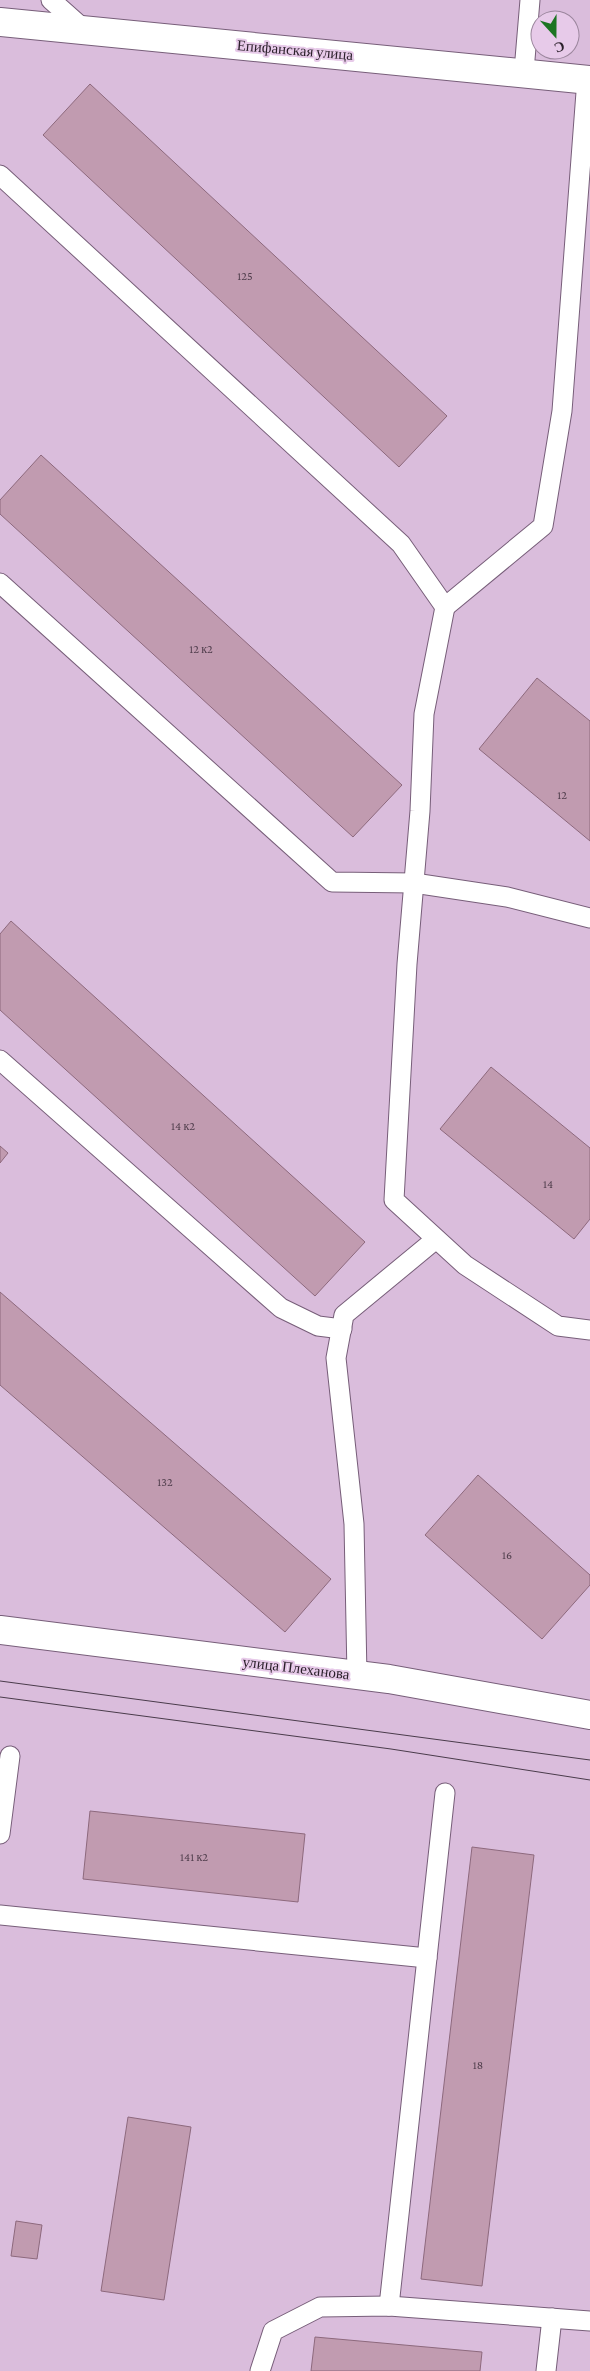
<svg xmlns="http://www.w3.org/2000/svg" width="590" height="2371" font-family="'Crimson Pro',serif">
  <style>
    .building { fill: #c19bb0; stroke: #8d697d }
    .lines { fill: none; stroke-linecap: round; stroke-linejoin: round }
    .service-casing { stroke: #775e79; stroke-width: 21 }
    .minor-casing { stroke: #775e79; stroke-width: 30 }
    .service { stroke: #fff; stroke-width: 19 }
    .minor { stroke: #fff; stroke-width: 28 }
    .tram { stroke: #4a3c4b; stroke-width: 1 }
    .labels { text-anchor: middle; stroke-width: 4; stroke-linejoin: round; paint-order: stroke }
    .number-label { font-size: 12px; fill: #503e4c }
    .street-label { font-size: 15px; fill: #2a1f2a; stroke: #e7cae9 }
  </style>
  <rect width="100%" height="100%" fill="#dabddc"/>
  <g class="building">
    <polygon points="90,84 447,416 399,467 43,135"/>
    <polygon points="41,455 402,785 353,837 0,514 0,500"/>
    <polygon points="537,678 590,721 590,841 479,749"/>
    <polygon points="11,921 365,1242 315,1296 0,1010 0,934"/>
    <polygon points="491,1067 590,1148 590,1219 574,1239 440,1129"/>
    <polygon points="0,1146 8,1153 0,1163"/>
    <polygon points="0,1292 331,1579 285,1632 0,1385"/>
    <polygon points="478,1475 590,1575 590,1585 542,1639 425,1535"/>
    <polygon points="90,1811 305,1834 298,1902 83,1879"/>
    <polygon points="472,1847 534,1855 482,2286 421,2279"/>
    <polygon points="128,2117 191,2127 164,2300 101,2291"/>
    <polygon points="16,2221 42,2225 37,2259 11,2256"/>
    <polygon points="315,2337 482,2352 480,2371 311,2371"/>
  </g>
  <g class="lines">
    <g class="service-casing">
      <g id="service">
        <polyline points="51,0 86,31"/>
        <polyline points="524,71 530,0"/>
        <polyline points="0,175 401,544 445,607 543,526 562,411 587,79"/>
        <polyline points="0,583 332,882 414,883 507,897 590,918"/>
        <polyline points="445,607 424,714 420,811 407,964 394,1200 465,1265 558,1326 590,1330"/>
        <polyline points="0,1060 281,1308 318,1326 342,1329"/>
        <polyline points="357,1675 354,1524 336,1358 344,1315 436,1239"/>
        <polyline points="0,1834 10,1756"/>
        <polyline points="0,1915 427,1958"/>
        <polyline points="389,2306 445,1793"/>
        <polyline points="260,2371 273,2331 320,2307 389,2306 590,2321"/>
        <polyline points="546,2371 552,2318"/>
      </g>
    </g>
    <g class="minor-casing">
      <g id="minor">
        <polyline points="0,22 590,80"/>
        <polyline points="0,1630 389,1679 590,1715"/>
      </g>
    </g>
    <use href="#service" class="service"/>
    <use href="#minor" class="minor"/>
    <g class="tram">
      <polyline points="0,1681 590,1760"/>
      <polyline points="0,1697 391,1749 590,1780"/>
    </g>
  </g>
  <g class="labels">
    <g class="number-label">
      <text x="245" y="280">125</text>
      <text x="201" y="653">12 к2</text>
      <text x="562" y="799">12</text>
      <text x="183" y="1130">14 к2</text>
      <text x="548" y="1188">14</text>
      <text x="165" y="1486">132</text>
      <text x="507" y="1559">16</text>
      <text x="194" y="1861">141 к2</text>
      <text x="478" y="2069">18</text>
    </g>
    <g class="street-label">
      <text transform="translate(295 50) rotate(5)" y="5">Епифанская улица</text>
      <text transform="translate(296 1668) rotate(7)" y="5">улица Плеханова</text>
    </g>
  </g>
  <g transform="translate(555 35) rotate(159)"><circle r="24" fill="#e7cae9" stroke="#9b869d"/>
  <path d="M0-4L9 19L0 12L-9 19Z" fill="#1c7522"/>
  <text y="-8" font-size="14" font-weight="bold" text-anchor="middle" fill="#2a1f2a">С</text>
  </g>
</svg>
